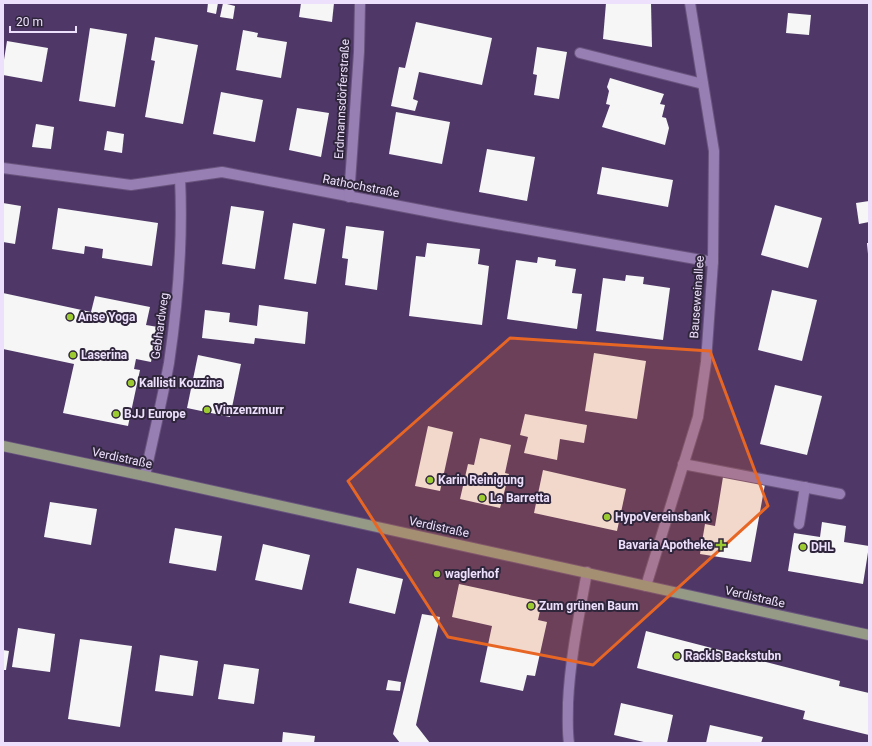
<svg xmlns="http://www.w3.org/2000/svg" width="872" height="746" font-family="Roboto,sans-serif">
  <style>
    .building { fill: #f6f6f6 }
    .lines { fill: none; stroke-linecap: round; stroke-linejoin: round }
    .minor-casing { stroke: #69547d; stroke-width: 12 }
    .major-casing { stroke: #69547d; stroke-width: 12 }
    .minor { stroke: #977eb3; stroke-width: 10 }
    .major { stroke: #959a87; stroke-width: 10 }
    .marked { fill: #e86624; fill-opacity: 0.2; stroke: #e86624; stroke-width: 3; stroke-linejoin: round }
    .poi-dot { fill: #9cca31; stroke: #30263c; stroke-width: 1.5 }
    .labels { text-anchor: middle; stroke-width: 4; stroke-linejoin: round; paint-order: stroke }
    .street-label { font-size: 12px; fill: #ede0fd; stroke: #30263c }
    .poi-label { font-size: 12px; font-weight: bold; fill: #ede0fd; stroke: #30263c; text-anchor: start }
  </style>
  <rect width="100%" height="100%" fill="#4f3868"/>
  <g class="building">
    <polygon points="208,3 218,3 216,14 207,12"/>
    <polygon points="223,3 235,6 233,19 220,17"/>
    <polygon points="301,3 334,3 332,22 299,17"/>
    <polygon points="606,3 651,3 652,47 603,39"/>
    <polygon points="788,13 811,15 809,35 786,33"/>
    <polygon points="416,22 492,38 482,85 419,72 413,99 418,101 415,111 391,106 399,67 405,68"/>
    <polygon points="90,28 127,34 115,107 79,101"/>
    <polygon points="243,30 258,33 257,37 287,42 281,78 236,70"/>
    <polygon points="155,37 198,45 183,124 145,117 155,61 151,60"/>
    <polygon points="7,41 48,48 42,82 3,75 3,66"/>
    <polygon points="537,47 567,52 559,99 534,95 537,75 533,74"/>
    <polygon points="610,78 664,94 660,104 665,105 662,117 666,118 669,128 665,145 602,127 610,105 606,104 609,91 607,87"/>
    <polygon points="221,92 263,100 255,142 213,134"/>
    <polygon points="297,108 329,113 321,157 289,150"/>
    <polygon points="396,112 450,122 442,164 389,154"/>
    <polygon points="36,124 54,127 51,149 32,147"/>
    <polygon points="107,131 124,134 122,153 104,150"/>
    <polygon points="487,149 535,157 527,201 479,192"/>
    <polygon points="602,167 673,180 668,207 597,194"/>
    <polygon points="869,201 869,222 859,224 856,203"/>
    <polygon points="3,203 21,206 15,244 3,242"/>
    <polygon points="775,205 822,218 808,268 761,255"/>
    <polygon points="231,206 264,211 255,269 222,264"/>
    <polygon points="58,208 158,223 152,266 102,258 103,249 85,246 84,254 52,249"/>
    <polygon points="293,223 325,229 316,284 284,279"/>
    <polygon points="346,226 384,231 377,290 345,285 348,259 342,258"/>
    <polygon points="427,243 480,249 478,264 489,266 482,325 409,316 416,256 425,257"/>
    <polygon points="867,243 869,243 869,254 868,254"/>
    <polygon points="538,257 556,260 555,266 576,269 572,293 582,294 577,329 507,319 516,260 537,263"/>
    <polygon points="626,275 644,277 643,284 670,288 663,340 596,331 603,278 625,281"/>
    <polygon points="772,290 817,300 802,361 758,350"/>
    <polygon points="3,293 91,312 95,296 150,307 146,325 158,327 151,362 136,359 134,369 140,370 128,426 63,413 74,364 3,349"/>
    <polygon points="259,305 308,312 305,344 255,338 254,344 202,338 205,310 230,313 229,322 257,326"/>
    <polygon points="594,353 646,361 637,419 585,411"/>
    <polygon points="198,355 241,364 230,417 187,408"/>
    <polygon points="775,385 822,396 807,455 760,444"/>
    <polygon points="525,414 587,425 584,443 560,439 557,460 524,453 528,437 520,435"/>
    <polygon points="428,426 453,432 440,491 415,486"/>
    <polygon points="480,438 511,445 505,473 509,474 500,508 460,499 468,464 474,465"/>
    <polygon points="543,470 626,489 617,531 534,513"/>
    <polygon points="723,477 765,484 751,562 700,554 705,524 715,526"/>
    <polygon points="50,502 97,509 91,545 44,537"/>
    <polygon points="822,522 846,526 844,542 869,546 863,584 788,571 794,533 820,537"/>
    <polygon points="175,528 222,536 216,571 169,563"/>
    <polygon points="263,544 310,555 302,590 255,580"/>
    <polygon points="357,568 403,579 395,614 349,603"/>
    <polygon points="459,584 542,602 538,620 547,622 535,676 527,675 523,691 480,682 492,626 452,617"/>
    <polygon points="422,614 440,617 416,725 430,743 400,743 393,734"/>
    <polygon points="18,628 55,634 50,672 12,667"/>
    <polygon points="646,631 840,681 839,686 869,693 869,735 803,719 805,711 637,668"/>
    <polygon points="80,639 132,646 120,727 68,719"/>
    <polygon points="3,650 9,651 6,670 3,670"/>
    <polygon points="160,655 198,661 193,696 155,691"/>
    <polygon points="224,664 259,669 254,704 218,699"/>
    <polygon points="388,680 401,682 400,691 386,690"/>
    <polygon points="621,703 673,715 667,743 648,743 614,735"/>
    <polygon points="710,725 763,737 761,743 706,743"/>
    <polygon points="283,732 315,736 314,743 282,743"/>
  </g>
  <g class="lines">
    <g class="minor-casing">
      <g id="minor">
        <polyline points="580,53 703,84"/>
        <polyline points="3,168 131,185 222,172 457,217 713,262"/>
        <polyline points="349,197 359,52 360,3"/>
        <polyline points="683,464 840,494"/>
        <path d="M145,476c8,-38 17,-75 24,-113 9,-61 14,-123 11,-185"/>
        <polyline points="799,524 805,487"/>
        <polyline points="646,586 698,417 706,362 713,262 714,151 690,3"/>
        <path d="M569,743c-2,-13 -1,-26 -1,-40 2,-44 11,-87 19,-131"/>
      </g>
    </g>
    <g class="major-casing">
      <polyline id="major" points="3,446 145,476 869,635"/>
    </g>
    <use href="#minor" class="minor"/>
    <use href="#major" class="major"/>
  </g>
  <path class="marked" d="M510,338l200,13 58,155 -175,159 -145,-28 -100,-156z"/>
  <g class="poi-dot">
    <circle cx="70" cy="317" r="4"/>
    <circle cx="73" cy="355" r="4"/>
    <circle cx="131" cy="383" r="4"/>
    <circle cx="207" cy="410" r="4"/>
    <circle cx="116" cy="414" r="4"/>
    <circle cx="430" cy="480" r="4"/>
    <circle cx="482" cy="498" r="4"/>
    <circle cx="607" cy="517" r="4"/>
    <path d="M719 539h4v4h4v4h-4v4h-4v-4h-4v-4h4z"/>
    <circle cx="803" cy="547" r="4"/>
    <circle cx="437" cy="574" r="4"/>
    <circle cx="531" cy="606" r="4"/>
    <circle cx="677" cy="656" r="4"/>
  </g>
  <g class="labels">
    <g class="street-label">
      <text transform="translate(342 99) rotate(-87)" y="4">Erdmannsdörferstraße</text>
      <text transform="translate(361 186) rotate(11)" y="4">Rathochstraße</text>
      <text transform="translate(697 297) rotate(-86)" y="4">Bauseweinallee</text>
      <text transform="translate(160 326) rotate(-82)" y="4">Gebhardweg</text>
      <text transform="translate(122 458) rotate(12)" y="4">Verdistraße</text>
      <text transform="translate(439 527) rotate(12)" y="4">Verdistraße</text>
      <text transform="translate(755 597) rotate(13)" y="4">Verdistraße</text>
    </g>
    <g class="poi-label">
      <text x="78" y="321">Anse Yoga</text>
      <text x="81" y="359">Laserina</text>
      <text x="139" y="387">Kallisti Kouzina</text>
      <text x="215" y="414">Vinzenzmurr</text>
      <text x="124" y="418">BJJ Europe</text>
      <text x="438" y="484">Karin Reinigung</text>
      <text x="490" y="502">La Barretta</text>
      <text x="615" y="521">HypoVereinsbank</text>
      <text x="713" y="549" text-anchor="end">Bavaria Apotheke</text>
      <text x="811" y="551">DHL</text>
      <text x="445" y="578">waglerhof</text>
      <text x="539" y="610">Zum grünen Baum</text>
      <text x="685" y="660">Rackls Backstubn</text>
    </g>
  </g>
  <rect width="872" height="746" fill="none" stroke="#ede0fd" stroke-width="8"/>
  <path d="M10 26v6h66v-6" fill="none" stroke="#ede0fd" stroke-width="2"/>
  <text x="16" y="26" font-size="12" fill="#ede0fd" stroke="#30263c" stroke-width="3" paint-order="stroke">20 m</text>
</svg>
